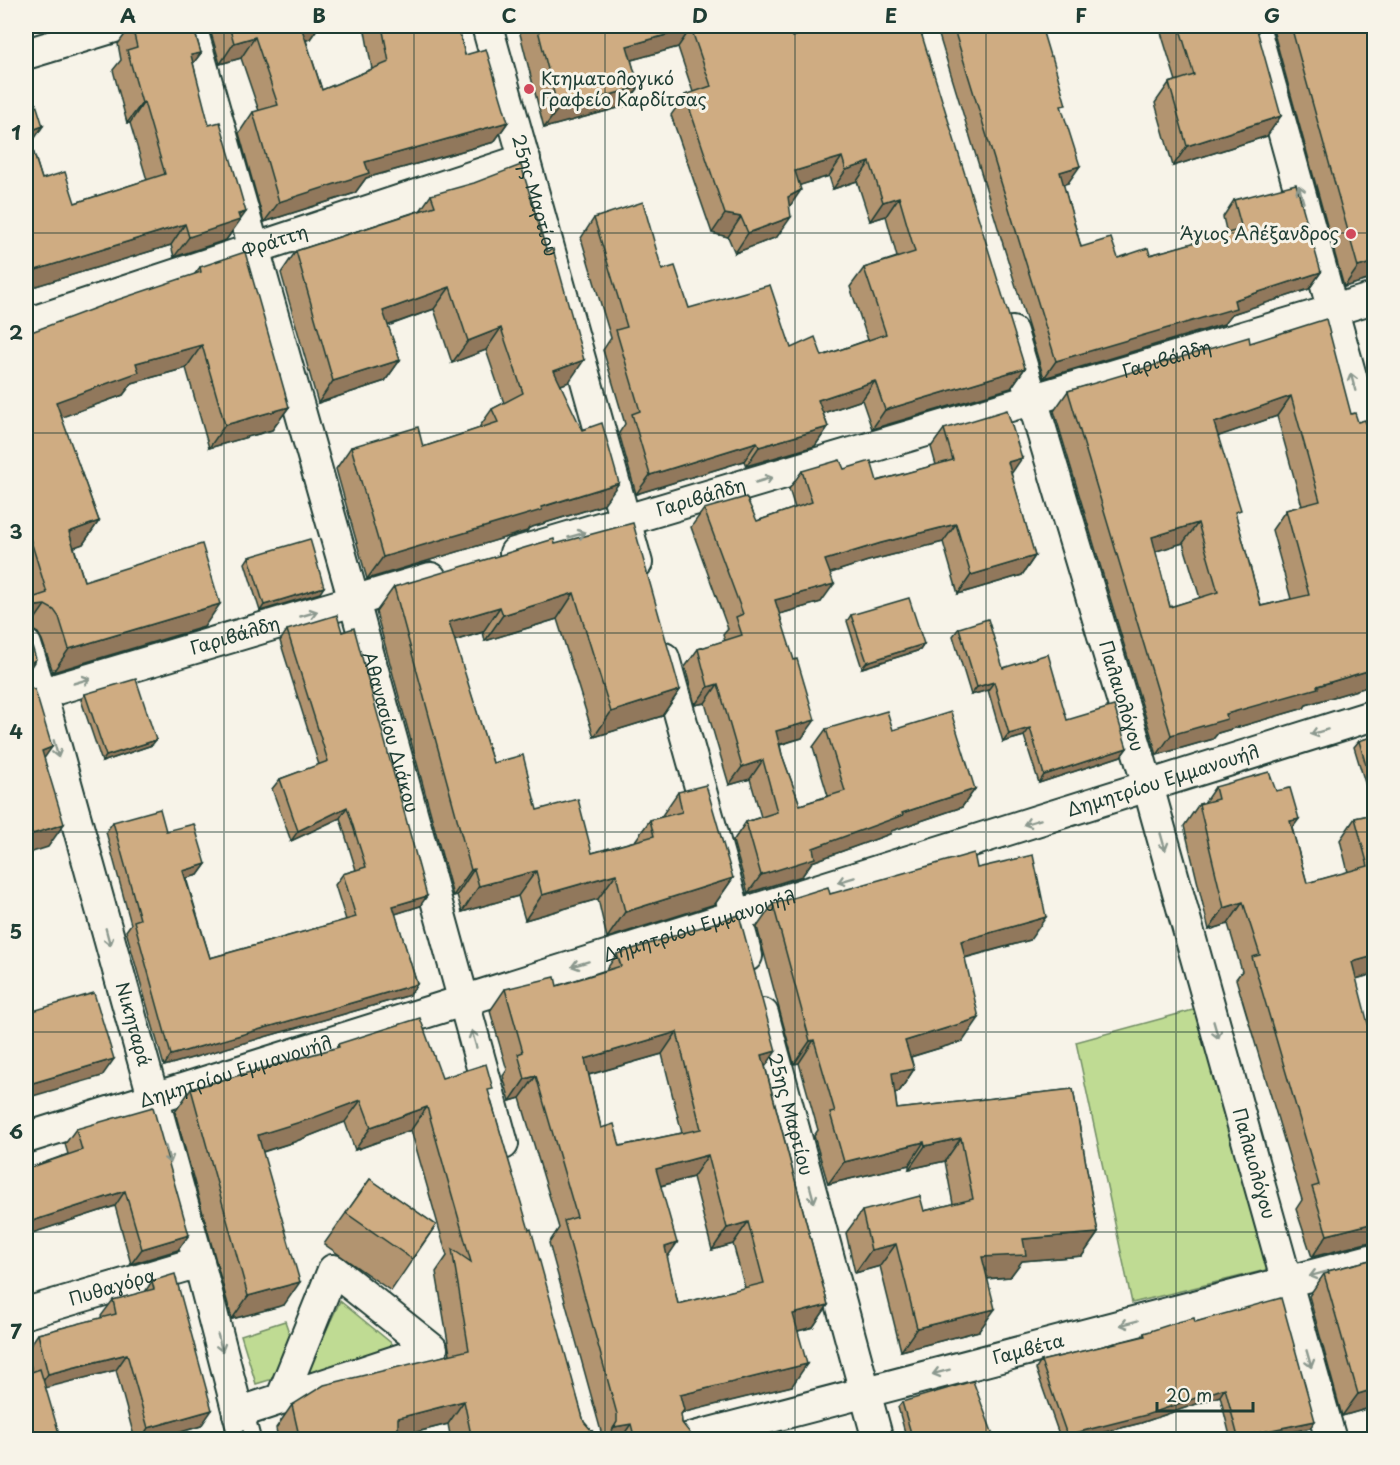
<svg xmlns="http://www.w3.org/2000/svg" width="1400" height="1465" font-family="'Playpen Sans',sans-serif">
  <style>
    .green { fill: #bfdb93; stroke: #6f8c64; stroke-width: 1.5 }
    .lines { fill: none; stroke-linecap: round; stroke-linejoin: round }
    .minor-casing { stroke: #1f3d34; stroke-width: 34 }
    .minor { stroke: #f7f3e8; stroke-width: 30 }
    .wall { fill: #b29470; stroke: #1f3d34; stroke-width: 1.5; fill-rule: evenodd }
    .shaded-wall { fill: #91785b; stroke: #1f3d34; stroke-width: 1.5 }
    .building { fill: #cfac82; stroke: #1f3d34; stroke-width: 1.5; fill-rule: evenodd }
    .oneway { stroke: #8b988e }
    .grid { fill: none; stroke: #1f3d34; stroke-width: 1.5; stroke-opacity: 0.55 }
    .poi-dot { fill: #d1495b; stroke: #f7f3e8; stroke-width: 2 }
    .labels { text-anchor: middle; stroke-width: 6; stroke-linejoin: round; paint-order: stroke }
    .poi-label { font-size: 18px; fill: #1f3d34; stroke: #f7f3e8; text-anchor: start }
    .street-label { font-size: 18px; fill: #1f3d34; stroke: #f7f3e8 }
    .neatline { fill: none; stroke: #1f3d34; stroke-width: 2 }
    .grid-label { font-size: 20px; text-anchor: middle; font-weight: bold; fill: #1f3d34 }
  </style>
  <rect width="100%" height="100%" fill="#f7f3e8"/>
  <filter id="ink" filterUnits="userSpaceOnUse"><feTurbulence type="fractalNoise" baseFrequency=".0167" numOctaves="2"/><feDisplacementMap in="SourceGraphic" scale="12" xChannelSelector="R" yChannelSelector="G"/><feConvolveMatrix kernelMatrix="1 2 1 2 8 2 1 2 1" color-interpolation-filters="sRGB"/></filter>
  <g filter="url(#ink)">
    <g class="green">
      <polygon points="1204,1007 1278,1267 1132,1303 1076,1042"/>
      <polygon points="340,1301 401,1351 309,1382 306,1374"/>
      <polygon points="285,1321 294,1347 283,1376 256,1384 241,1335"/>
    </g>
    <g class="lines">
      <g class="minor-casing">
        <g id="minor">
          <path id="s1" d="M191,26l163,575 149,543"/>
          <path id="s2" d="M487,26l150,537"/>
          <polyline points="1254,26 1374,459"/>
          <polyline points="26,54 118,26"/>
          <path id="s3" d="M26,324l499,-165"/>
          <path id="s4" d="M1012,332l136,454 183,654"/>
          <path id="s5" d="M515,553l859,-255"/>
          <path id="s6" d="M26,645l15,48 158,569 46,178"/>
          <polyline points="664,658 747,956"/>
          <path id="s7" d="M26,698l405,-120"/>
          <path id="s8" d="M763,1014l115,426"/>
          <path id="s9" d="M26,1138l1348,-423"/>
          <path id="s10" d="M26,1313l173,-51"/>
          <polyline points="238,1413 432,1349 333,1270 281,1399"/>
          <path id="s11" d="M683,1440l691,-181"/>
        </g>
      </g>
      <use href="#minor" class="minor"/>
    </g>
    <g class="wall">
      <polygon points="131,26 193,26 201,53 193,63 232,232 226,240 174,257 171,245 26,289 31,144 42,179 75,203 147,180 130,123 127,123 113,70 121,60 118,44"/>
      <polygon points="209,26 319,26 310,39 306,40 322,90 372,69 364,26 458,26 465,55 508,122 494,142 366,178 355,193 264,222 239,133 253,112 259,111 241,58 220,64"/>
      <polygon points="518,26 789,26 792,37 1025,368 1011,388 872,429 862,400 823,413 828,427 815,446 746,466 744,461 636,494 619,433 625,424 603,350 611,338 581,238 594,218 662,270 689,308 791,348 822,356 868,340 850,287 864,268 897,257 886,216 870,221 857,181 833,189 829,176 800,185 789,207 777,237 735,253 728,237 712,233 671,115 685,95 693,92 678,47 631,60 639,87 625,106 544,128"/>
      <polygon points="943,26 1041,26 1062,110 1068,183 1063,184 1081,247 1118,258 1150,255 1227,234 1223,217 1234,200 1321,272 1309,289 1232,314 1224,324 1044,378 938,32"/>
      <polygon points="1159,26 1256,26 1267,136 1173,166 1155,103 1169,83 1176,81"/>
      <polygon points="1272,26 1374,26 1374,278 1344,287"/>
      <polygon points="431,195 569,382 561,385 603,505 529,528 527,531 367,579 336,469 351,447 423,447 478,429 492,409 504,403 486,350 452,363 434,309 388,326 400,360 385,381 318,403 281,273 296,251 420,211"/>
      <polygon points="200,267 289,407 272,430 209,448 186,368 132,383 123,395 61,417 99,521 83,544 74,547 84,581 204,627 53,672 42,640 38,633 29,628 26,628 26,674 26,334 194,275"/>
      <path d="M1250,343l101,71 7,8 16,27v236l-68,20 -2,3 -86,25 -5,6 -56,16 -103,-344 14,-20zM1277,416l25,90 -16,4 -14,20 19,69 -30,7 -25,-90 -18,-80zM1183,543l17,55 -30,9 -15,-56z"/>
      <polygon points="944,429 1011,474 1035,556 1022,575 958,594 943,542 868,561 830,573 821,602 780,614 802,738 780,745 782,755 800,805 828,796 813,747 826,729 893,730 975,789 962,807 891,831 890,834 812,862 802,876 748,893 733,841 746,822 761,817 750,779 729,785 705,703 695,705 685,667 698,649 725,641 723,635 728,629 691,527 704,509 757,521 795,508 789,489 802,471 844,469 877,481 936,465 931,447"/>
      <polygon points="555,544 680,690 662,716 594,737 557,619 485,641 483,632 454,641 493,763 537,810 592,853 635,841 650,820 661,817 678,792 733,878 715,904 607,938 598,899 525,920 518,896 462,912 457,895 453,896 376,612 394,587"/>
      <polygon points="249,557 320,593 260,611 245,563"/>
      <polygon points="851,615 924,644 920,650 862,668 847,621"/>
      <polygon points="959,628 1003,668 1067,720 1127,748 1121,756 1039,783 1024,736 1003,742 988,690 971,695 953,636"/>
      <polygon points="287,630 420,906 395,914 417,984 410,995 164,1066 126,931 131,924 106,832 113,822 166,831 206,864 198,875 186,878 210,958 346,920 335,885 343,874 356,870 340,818 291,841 272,789 280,779 319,765 280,641"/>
      <polygon points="85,694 152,745 102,762 81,700"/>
      <polygon points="1374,736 1374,812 1354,747 1359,741"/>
      <polygon points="1215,787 1292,828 1307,883 1348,872 1340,840 1355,818 1374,814 1374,974 1356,979 1370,1242 1312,1257 1296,1209 1302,1200 1236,979 1242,971 1228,924 1209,930 1184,826 1199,804 1204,803"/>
      <polygon points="977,868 1030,940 965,958 963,1041 911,1057 914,1069 899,1092 895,1092 897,1109 1073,1089 1098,1233 1082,1256 1022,1261 1010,1277 987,1279 979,1331 901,1351 880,1266 855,1273 846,1233 862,1211 924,1211 953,1204 945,1161 909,1169 909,1165 828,1184 814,1136 818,1130 799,1063 794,1064 757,927 773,904"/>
      <path d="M617,954l148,112 63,239 -15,22 -15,4 -6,55 -109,26 -2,2 1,9 10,17h-90v-5l-53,-192 10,-15 -39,-130 -10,3 -7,-25 4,-6 -17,-59 15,-22 52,-3 49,-16zM662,1054l20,79 -62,13 -19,-18 -12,-53zM693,1177l19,73 21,-6 12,44 -67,16 -11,-46 -6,-72z"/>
      <polygon points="338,1044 489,1094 584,1422 592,1431 586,1440 451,1440 448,1424 393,1438 392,1440 278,1440 276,1428 292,1405 450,1354 436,1272 447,1256 411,1130 355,1150 345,1122 294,1142 263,1152 284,1305 232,1319 175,1112 191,1089 336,1048"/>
      <polygon points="76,1129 178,1250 131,1264 115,1206 26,1235 26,1169 68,1154 65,1144"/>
      <polygon points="370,1179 436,1225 391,1291 324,1244"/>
      <polygon points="1374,1259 1374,1440 1366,1409 1342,1416 1309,1296 1324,1274 1326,1274 1328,1271"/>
      <polygon points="152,1281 201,1426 154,1440 135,1440 116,1370 45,1387 32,1372 27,1350 38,1334 102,1318 101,1316 113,1300 145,1292"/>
      <polygon points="1195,1322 1310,1428 1255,1440 1231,1440 1220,1396 1141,1423 1073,1440 1061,1440 1036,1369 1041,1361 1142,1337 1144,1333"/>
      <polygon points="902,1402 995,1440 907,1440 898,1407"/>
    </g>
    <g class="shaded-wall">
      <polygon points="301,26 319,26 310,39 287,45"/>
      <polygon points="691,28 678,47 614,65 627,46"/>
      <polygon points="255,37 241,58 220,64 234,43"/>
      <polygon points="201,53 186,73 191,55"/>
      <polygon points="639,87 625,106 544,128 558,109"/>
      <polygon points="144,102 130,123 127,123 142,103"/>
      <polygon points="1281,116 1267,136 1173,166 1187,146"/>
      <polygon points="508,122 494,142 366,178 355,193 264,222 279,202 365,162"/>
      <polygon points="43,126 29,147 27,132"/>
      <polygon points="842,157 829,176 782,191 795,171"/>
      <polygon points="870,162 857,181 833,189 846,170"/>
      <polygon points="1080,166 1068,183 1048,189 1060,172"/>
      <polygon points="801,190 788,209 788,197"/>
      <polygon points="899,197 886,216 870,221 883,202"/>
      <polygon points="246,212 226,240 174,257 189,237"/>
      <polygon points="725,214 741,217 728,237 712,233"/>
      <polygon points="791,217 777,237 735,253 748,233"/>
      <polygon points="185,224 171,245 26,289 26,273"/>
      <polygon points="1374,262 1374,278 1344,287 1358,267"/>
      <polygon points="1321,272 1309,289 1232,314 1224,324 1044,378 1056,361 1234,300"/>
      <polygon points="450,287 434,309 367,333 383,311"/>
      <polygon points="501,328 486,350 452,363 468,341"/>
      <polygon points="202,345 186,368 132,383 123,395 40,425 56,402 136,363"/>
      <polygon points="400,360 385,381 318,403 333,381"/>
      <polygon points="584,360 569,382 539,393 554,371"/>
      <polygon points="1025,368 1011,388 872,429 885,410"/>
      <polygon points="875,381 862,400 805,419 818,400"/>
      <polygon points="1291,396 1277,416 1199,443 1214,423"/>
      <polygon points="289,407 272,430 209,448 225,425"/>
      <polygon points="828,427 815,446 746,466 759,447"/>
      <polygon points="757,442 744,461 636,494 650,475"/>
      <polygon points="1022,458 1009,477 1008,462"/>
      <polygon points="619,483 603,505 529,528 527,531 367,579 383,557"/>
      <polygon points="99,521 83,544 53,555 69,532"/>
      <polygon points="1198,523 1183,543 1137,557 1152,537"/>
      <polygon points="956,524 943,542 868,561 812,579 825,560 881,543"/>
      <polygon points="1035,556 1022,575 958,594 971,575"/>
      <polygon points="834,584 821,602 762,619 775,600"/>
      <polygon points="324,587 320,593 260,611 264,605"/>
      <polygon points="574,593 557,619 485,641 503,615"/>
      <polygon points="220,604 204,627 53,672 69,649"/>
      <polygon points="45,605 29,628 26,628 26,616 29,611 36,606"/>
      <polygon points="500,607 483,632 431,648 449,622"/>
      <polygon points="924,644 920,650 862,668 867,662"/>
      <polygon points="36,659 26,674 26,669 29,664"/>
      <polygon points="1374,669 1374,685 1306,705 1304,708 1218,733 1213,739 1157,755 1171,735 1226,714"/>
      <polygon points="994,682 988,690 971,695 977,687"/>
      <polygon points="718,684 705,703 695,705 708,687"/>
      <polygon points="680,690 662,716 594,737 611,712"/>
      <polygon points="815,720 802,738 763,749 776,731"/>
      <polygon points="1030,728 1024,736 1003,742 1009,734"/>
      <polygon points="156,740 152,745 102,762 106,756"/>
      <polygon points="52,747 36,770 42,751"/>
      <polygon points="1127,748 1121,756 1039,783 1044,775"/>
      <polygon points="763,760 750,779 729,785 742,767"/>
      <polygon points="975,789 962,807 891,831 890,834 812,862 802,876 748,893 761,875 813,848 902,813"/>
      <polygon points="347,807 340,818 291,841 298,831"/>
      <polygon points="1299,819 1283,841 1290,821"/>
      <polygon points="64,824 48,847 26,854 26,836"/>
      <polygon points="206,864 198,875 176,881 183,871"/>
      <polygon points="474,869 457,895 453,896 471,870"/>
      <polygon points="536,871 518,896 462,912 479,886"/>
      <polygon points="616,874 598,899 525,920 542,895"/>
      <polygon points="733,878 715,904 607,938 625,912"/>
      <polygon points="427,896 420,906 386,917 393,906"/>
      <polygon points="1243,902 1228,924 1209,930 1224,908"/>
      <polygon points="1046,917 1030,940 945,963 961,941"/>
      <polygon points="1374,956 1374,974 1336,984 1352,962"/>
      <polygon points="417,984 410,995 164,1066 171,1055"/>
      <polygon points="979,1018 963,1041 890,1063 905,1041"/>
      <polygon points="677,1032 662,1054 570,1080 585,1059"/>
      <polygon points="814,1040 799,1063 794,1064 810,1041"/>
      <polygon points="776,1051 761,1073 762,1055"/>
      <polygon points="114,1059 102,1076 26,1098 26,1085"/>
      <polygon points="914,1069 899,1092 876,1096 892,1073"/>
      <polygon points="536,1076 520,1098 510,1101 525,1079"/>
      <polygon points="361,1100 345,1122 294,1142 242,1158 258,1135"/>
      <polygon points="427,1107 411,1130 355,1150 371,1127"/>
      <polygon points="961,1138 945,1161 909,1169 925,1146"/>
      <polygon points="924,1142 909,1165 828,1184 844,1162"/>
      <polygon points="708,1155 693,1177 641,1191 656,1169"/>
      <polygon points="125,1191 115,1206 26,1235 26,1227 29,1222"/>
      <polygon points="748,1222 733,1244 712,1250 727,1228"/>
      <polygon points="1374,1223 1374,1242 1370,1242 1312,1257 1327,1235"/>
      <polygon points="1098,1233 1082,1256 1022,1261 1010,1277 966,1280 982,1257 1023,1239"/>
      <polygon points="189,1235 178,1250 131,1264 142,1249"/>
      <polygon points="677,1243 662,1265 665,1247"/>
      <polygon points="896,1244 880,1266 855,1273 871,1250"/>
      <polygon points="300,1282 284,1305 232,1319 248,1296"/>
      <polygon points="828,1305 813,1327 778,1336 793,1314"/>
      <polygon points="995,1309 979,1331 901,1351 917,1328"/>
      <polygon points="127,1354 116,1370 37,1390 48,1374"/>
      <polygon points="807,1364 792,1386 665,1417 680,1395"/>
      <polygon points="1225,1388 1220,1396 1141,1423 1073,1440 1064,1440 1067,1435"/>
      <polygon points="1374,1389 1374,1397 1366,1409 1342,1416 1358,1394"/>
      <polygon points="464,1401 448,1424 393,1438 392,1440 364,1440 398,1418"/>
      <polygon points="212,1410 201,1426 154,1440 140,1440 148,1428"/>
      <polygon points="1315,1421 1310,1428 1255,1440 1236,1440 1238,1437"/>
      <polygon points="631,1424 620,1440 606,1440 614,1427"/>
      <polygon points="592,1431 586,1440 554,1440"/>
    </g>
    <g class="building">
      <polygon points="132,26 193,26 201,53 191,55 209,125 220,122 246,212 238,214 240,220 189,237 185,224 26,273 26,72 43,126 27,132 42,179 65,172 75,203 165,174 144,102 142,103 127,50 137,47"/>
      <polygon points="229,26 301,26 322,90 389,62 382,26 458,26 465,55 486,49 508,122 365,162 369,173 279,202 253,112 278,105 255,37 234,43"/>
      <polygon points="537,26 789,26 792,37 826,26 919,26 1025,368 885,410 875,381 818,400 828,427 759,447 757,442 650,475 632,414 640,411 616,330 627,327 594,218 643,202 662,270 675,266 689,308 770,285 791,348 815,337 822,356 886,334 864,268 915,252 899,197 883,202 870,162 846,170 842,157 795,171 801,190 788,197 791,217 748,233 741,217 725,214 685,95 711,86 691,28 627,46 639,87 558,109"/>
      <polygon points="953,26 1041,26 1050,56 1052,56 1066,105 1061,106 1080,166 1060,172 1081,247 1111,238 1118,258 1148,248 1150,255 1242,229 1234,200 1296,184 1321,272 1234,300 1236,308 1056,361"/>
      <polygon points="1179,26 1256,26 1281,116 1187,146 1169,83 1194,75"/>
      <polygon points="1291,26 1374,26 1374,262 1358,267"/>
      <polygon points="521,165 547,252 553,249 584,360 554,371 582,430 602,423 619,483 541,507 542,510 383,557 351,447 418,427 423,447 498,422 492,409 523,393 501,328 468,341 450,287 383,311 400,360 333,381 296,251 435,206 431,195 474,183"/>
      <polygon points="245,252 289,407 225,425 202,345 136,363 139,372 56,402 99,521 69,532 84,581 202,544 220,604 69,649 59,617 54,610 45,605 36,606 29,611 26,618 26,600 47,593 26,525 26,334 114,301 201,272 200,267"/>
      <path d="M1326,319l25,95 4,-1 3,9 7,-2 6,23 3,6v220l-57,17 1,2 -92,26 1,5 -56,16 -103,-344 181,-54 1,6zM1291,396l29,105 -34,9 23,85 -48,11 -26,-94 6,-2 -27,-87zM1198,523l20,69 -48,15 -18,-70z"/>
      <polygon points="1007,410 1022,458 1008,462 1035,556 971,575 956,524 881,543 825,560 834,584 775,600 794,660 797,659 815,720 776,731 782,755 800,805 845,791 826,729 887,711 893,730 951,712 975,789 902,813 903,815 813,848 815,858 761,875 746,822 777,812 763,760 742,767 718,684 708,687 698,649 742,635 736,617 743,614 704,509 746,497 757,521 812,502 802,471 840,460 844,469 871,461 877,481 953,460 944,429"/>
      <polygon points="633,523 680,690 611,712 574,593 503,615 500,607 449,622 493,763 523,755 537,810 578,799 592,853 654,836 650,820 682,812 678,792 706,785 733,878 625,912 616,874 542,895 536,871 479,886 474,869 471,870 394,587 554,539 555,544"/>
      <polygon points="310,539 324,587 264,605 249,557"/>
      <polygon points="909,598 924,644 867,662 851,615"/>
      <polygon points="337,615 342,632 354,628 427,896 393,906 417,984 171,1055 134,921 140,919 113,822 160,809 166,831 194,824 206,864 183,871 210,958 356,917 343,874 366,867 347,807 298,831 280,779 328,761 287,630"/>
      <polygon points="988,619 1003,668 1048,654 1067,720 1114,706 1127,748 1044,775 1030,728 1009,734 994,682 977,687 959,628"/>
      <polygon points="26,620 26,627 36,659 29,664 26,670 26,677"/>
      <polygon points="26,679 30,687 35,690 52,747 42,751 64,824 26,836"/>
      <polygon points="136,679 156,740 106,756 85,694"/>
      <polygon points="1374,736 1374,793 1359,741"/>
      <polygon points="1269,772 1276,791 1290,788 1299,819 1290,821 1307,883 1368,866 1355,818 1374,814 1374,956 1352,962 1374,1047 1374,1223 1327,1235 1312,1187 1319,1185 1252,957 1260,955 1243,902 1224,908 1199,804 1218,799 1215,787"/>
      <polygon points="974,853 977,868 1033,855 1046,917 961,941 979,1018 905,1041 914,1069 892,1073 897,1109 1073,1089 1098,1233 1023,1239 1026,1255 982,1257 995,1309 917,1328 896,1244 871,1250 862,1211 920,1196 924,1211 973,1199 961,1138 925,1146 924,1142 844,1162 830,1113 835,1112 814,1040 810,1041 773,904 828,887 830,894"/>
      <path d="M739,915l37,136 -14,4 66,250 -35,9 14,50 -127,31 4,15 -3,4 1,9 8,10 2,7h-57l-4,-16 -17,3 3,-5v-8l-53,-193 13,-4 -41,-141 -11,3 -7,-25 5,-2 -18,-63 50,-12 2,9 64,-20 -4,-12zM677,1032l24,97 -81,17 -6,-22 -13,4 -16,-69zM708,1155l19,73 21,-6 16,61 -86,21 -13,-57 12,-4 -21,-74z"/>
      <polygon points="94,993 114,1059 26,1085 26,1013"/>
      <polygon points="420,1018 442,1078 486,1064 493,1089 488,1090 529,1230 531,1229 584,1422 592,1431 554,1440 472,1440 464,1401 398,1418 398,1432 364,1440 300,1440 292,1405 324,1385 469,1350 452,1249 471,1262 427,1107 371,1127 361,1100 310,1119 258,1135 300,1282 248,1296 191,1089 339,1047 338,1044"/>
      <polygon points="153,1107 189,1235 142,1249 125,1191 29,1222 26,1210 26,1169 82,1150 76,1129"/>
      <polygon points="370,1179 436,1225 412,1259 346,1213"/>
      <polygon points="1374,1259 1374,1389 1358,1394 1324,1274 1329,1273 1328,1271"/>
      <polygon points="175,1274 212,1410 148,1428 127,1354 48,1374 38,1334 116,1314 113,1300 154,1289 152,1281"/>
      <polygon points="1281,1298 1315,1421 1238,1437 1225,1388 1146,1415 1067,1435 1041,1361 1145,1336 1144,1333 1178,1322 1194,1318 1195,1322"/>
      <polygon points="40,1369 61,1440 26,1440 26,1374"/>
      <polygon points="973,1381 995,1440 913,1440 902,1402"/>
      <polygon points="243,1431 245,1440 230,1440"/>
    </g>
    <defs><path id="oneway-shaft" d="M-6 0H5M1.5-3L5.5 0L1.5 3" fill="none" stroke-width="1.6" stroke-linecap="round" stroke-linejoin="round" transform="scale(1.5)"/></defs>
    <g class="oneway">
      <use href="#oneway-shaft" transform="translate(1301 194) rotate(-106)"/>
      <use href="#oneway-shaft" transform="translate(1353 382) rotate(-105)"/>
      <use href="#oneway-shaft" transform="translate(764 480) rotate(-16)"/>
      <use href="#oneway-shaft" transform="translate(577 535) rotate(-16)"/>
      <use href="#oneway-shaft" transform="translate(309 614) rotate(-16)"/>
      <use href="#oneway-shaft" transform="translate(82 681) rotate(-16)"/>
      <use href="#oneway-shaft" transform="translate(1319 732) rotate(163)"/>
      <use href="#oneway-shaft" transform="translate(56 749) rotate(75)"/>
      <use href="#oneway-shaft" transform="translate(1032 822) rotate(163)"/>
      <use href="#oneway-shaft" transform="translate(1163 842) rotate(74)"/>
      <use href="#oneway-shaft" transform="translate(846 880) rotate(163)"/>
      <use href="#oneway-shaft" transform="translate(108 937) rotate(75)"/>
      <use href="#oneway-shaft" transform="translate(580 964) rotate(163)"/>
      <use href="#oneway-shaft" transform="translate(1216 1030) rotate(74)"/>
      <use href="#oneway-shaft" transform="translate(474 1039) rotate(-106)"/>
      <use href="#oneway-shaft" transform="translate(168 1155) rotate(74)"/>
      <use href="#oneway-shaft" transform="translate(812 1194) rotate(75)"/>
      <use href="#oneway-shaft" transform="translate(1318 1274) rotate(165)"/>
      <use href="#oneway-shaft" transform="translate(1129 1323) rotate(165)"/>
      <use href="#oneway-shaft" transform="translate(220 1343) rotate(75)"/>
      <use href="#oneway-shaft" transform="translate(1309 1359) rotate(74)"/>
      <use href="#oneway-shaft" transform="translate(941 1372) rotate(165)"/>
    </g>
  </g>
  <path class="grid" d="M224,26v1414M414,26v1414M605,26v1414M795,26v1414M986,26v1414M1176,26v1414M26,233h1348M26,433h1348M26,633h1348M26,832h1348M26,1032h1348M26,1232h1348"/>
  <g class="poi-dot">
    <circle cx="529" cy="89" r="6"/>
    <circle cx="1351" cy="234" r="6"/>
  </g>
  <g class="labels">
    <g class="poi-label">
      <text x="541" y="85">Κτηματολογικό<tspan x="541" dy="21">Γραφείο Καρδίτσας</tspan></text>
      <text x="1339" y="240" text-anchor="end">Άγιος Αλέξανδρος</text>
    </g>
    <g class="street-label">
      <text dy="6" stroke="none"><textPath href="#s2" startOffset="176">25ης Μαρτίου</textPath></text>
      <text dy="6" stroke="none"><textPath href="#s3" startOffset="262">Φράττη</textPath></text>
      <text dy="6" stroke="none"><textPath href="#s5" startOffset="680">Γαριβάλδη</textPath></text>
      <text dy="6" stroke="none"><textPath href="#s5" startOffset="194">Γαριβάλδη</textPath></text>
      <text dy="6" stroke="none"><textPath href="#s7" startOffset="218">Γαριβάλδη</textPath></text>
      <text dy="6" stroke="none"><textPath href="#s4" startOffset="380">Παλαιολόγου</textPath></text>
      <text dy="6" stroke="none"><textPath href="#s1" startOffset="734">Αθανασίου Διάκου</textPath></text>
      <text dy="6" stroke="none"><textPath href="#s9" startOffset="1192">Δημητρίου Εμμανουήλ</textPath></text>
      <text dy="6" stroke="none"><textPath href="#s9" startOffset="706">Δημητρίου Εμμανουήλ</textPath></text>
      <text dy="6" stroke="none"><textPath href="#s6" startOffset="394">Νικηταρά</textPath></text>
      <text dy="6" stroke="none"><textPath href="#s9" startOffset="220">Δημητρίου Εμμανουήλ</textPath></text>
      <text dy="6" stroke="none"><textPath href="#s8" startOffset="104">25ης Μαρτίου</textPath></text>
      <text dy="6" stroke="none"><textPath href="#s4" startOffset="866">Παλαιολόγου</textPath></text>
      <text dy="6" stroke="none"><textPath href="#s10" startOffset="90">Πυθαγόρα</textPath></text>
      <text dy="6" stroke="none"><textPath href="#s11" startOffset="357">Γαμβέτα</textPath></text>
    </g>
  </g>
  <rect width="1400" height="1465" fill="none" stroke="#f7f3e8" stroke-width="66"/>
  <path d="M1157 1402v9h96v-9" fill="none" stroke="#1f3d34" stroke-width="3"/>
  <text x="1166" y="1402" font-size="18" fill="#1f3d34" stroke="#f7f3e8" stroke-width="4.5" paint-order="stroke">20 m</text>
  <rect x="33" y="33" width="1334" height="1399" class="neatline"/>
  <g class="grid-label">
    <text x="128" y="23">A</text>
    <text x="319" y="23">B</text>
    <text x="509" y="23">C</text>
    <text x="700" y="23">D</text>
    <text x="891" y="23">E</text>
    <text x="1081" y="23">F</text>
    <text x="1272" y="23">G</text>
    <text x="16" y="140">1</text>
    <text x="16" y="340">2</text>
    <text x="16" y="539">3</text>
    <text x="16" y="739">4</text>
    <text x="16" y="939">5</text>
    <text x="16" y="1139">6</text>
    <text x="16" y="1339">7</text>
  </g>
</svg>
